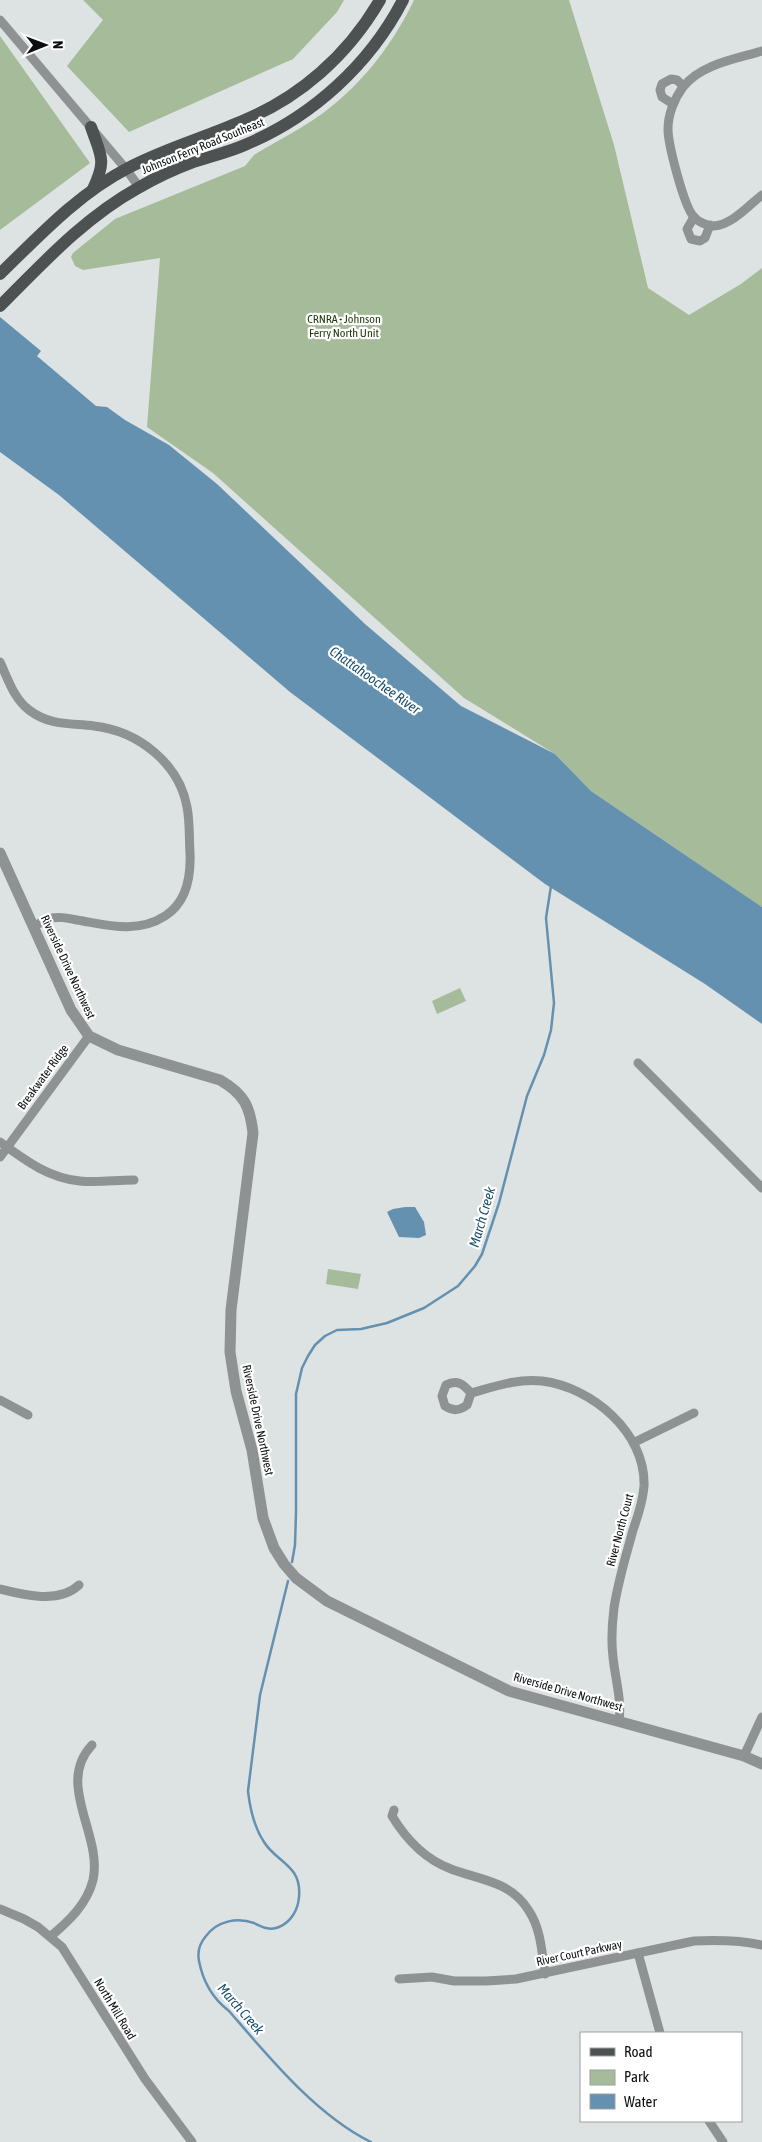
<svg xmlns="http://www.w3.org/2000/svg" width="762" height="2142" font-family="'Asap Condensed',sans-serif">
  <style>
    .green { fill: #a5bb99 }
    .water { fill: #6591b0 }
    .lines { fill: none; stroke-linecap: round; stroke-linejoin: round }
    .stream { stroke: #6591b0; stroke-width: 2.5 }
    .minor { stroke: #8f9292; stroke-width: 9 }
    .tertiary { stroke: #8f9292; stroke-width: 11 }
    .primary { stroke: #4e5152; stroke-width: 12 }
    .labels { text-anchor: middle; stroke-width: 4.5; stroke-linejoin: round; paint-order: stroke }
    .street-label { font-size: 12px; fill: #0d0f0f; stroke: #fff }
    .park-label { font-size: 12px; fill: #1f3a0c; stroke: #fff }
    .water-label { font-size: 14px; font-style: italic; fill: #194f70; stroke: #fff }
  </style>
  <rect width="100%" height="100%" fill="#dde2e2"/>
  <g class="green">
    <polygon points="83,0 344,0 337,12 293,59 129,132 67,66 103,20"/>
    <path d="M414,0h155l45,145 34,143 41,27 52,-31 21,-16v639l-171,-116 -36,-37 -91,-56 -251,-225 -66,-46 13,-169 -77,12 -8,-4 -4,-9 2,-4 42,-34 130,-53 9,-11c26,-16 55,-30 78,-49 35,-28 63,-66 82,-106z"/>
    <polygon points="0,36 90,163 0,230"/>
    <polygon points="460,988 466,1001 437,1014 432,1001"/>
    <polygon points="328,1269 361,1274 358,1289 326,1284"/>
  </g>
  <g class="water">
    <polygon points="0,317 41,351 37,356 96,406 107,407 125,420 169,445 217,484 365,624 461,706 555,754 591,791 762,907 762,1024 705,984 545,884 290,692 59,495 0,452"/>
    <polygon points="405,1207 415,1207 424,1222 426,1235 419,1238 399,1237 387,1212 393,1209"/>
  </g>
  <g class="lines">
    <g class="stream">
      <polyline points="292,1562 295,1545 296,1512 296,1394 302,1368 308,1356 315,1345 325,1336 337,1330 361,1329 387,1323 424,1308 458,1286 475,1266 482,1254 499,1203 527,1096 544,1055 551,1030 554,1003 546,918 551,886"/>
      <path d="M288,1581l-28,114 -12,96c2,18 6,36 16,51 13,21 38,23 35,55 -1,13 -8,25 -20,30 -9,4 -17,0 -25,-4 -17,-6 -37,-2 -48,13 -6,7 -9,15 -7,25 4,21 13,37 30,50 40,46 87,104 142,131"/>
    </g>
    <g class="minor">
      <polyline points="0,20 126,169 139,187"/>
      <path d="M762,51c-26,8 -61,13 -79,36 -9,12 -15,28 -15,42 0,15 16,78 26,88 4,5 14,9 20,9 18,-1 35,-21 48,-31"/>
      <polyline points="673,104 662,97 660,90 662,84 671,79 677,80 683,86"/>
      <polyline points="694,217 687,229 691,239 700,241 705,238 710,225"/>
      <path d="M0,662c8,17 14,37 29,48 21,16 41,13 65,16 44,5 85,37 93,81 3,15 2,31 3,46 1,24 -3,49 -25,63 -28,18 -58,9 -88,4 -10,-2 -20,-4 -30,-1 -4,2 -9,5 -13,8"/>
      <polyline points="638,1063 762,1188"/>
      <path d="M0,1142c25,18 48,36 80,39 17,2 36,-1 54,-1"/>
      <polyline points="0,1157 89,1036"/>
      <path d="M471,1393l-4,12c-8,6 -14,6 -22,1l-3,-10 4,-11c11,-6 17,-1 25,8 22,-6 47,-15 71,-12 50,6 104,52 102,105 -1,15 -6,30 -11,44 -7,26 -15,51 -19,78 -2,16 -3,33 -1,49 2,21 9,43 6,64"/>
      <polyline points="0,1400 28,1415"/>
      <polyline points="635,1442 694,1413"/>
      <path d="M0,1589c24,6 59,15 79,-4"/>
      <polyline points="744,1756 762,1717"/>
      <path d="M394,1810l-2,6c14,23 32,43 59,53 29,11 60,12 78,42 12,18 13,42 16,63"/>
      <polyline points="0,1909 24,1919 38,1927 62,1947 145,2079 192,2142"/>
      <path d="M51,1936c18,-15 36,-32 42,-56 10,-45 -38,-96 -1,-135"/>
      <polyline points="638,1953 660,2033"/>
      <path d="M399,1979l33,-2 22,4h32l30,-2 178,-38c24,-1 45,-1 68,4"/>
      <polyline points="709,2121 723,2142"/>
    </g>
    <path class="tertiary" d="M0,853l71,157 18,26 29,14 102,30c24,14 30,26 33,53l-22,177 -1,42 6,39 16,59 11,68 11,30 10,16 12,14 31,23 182,90 235,65 18,8"/>
    <g class="primary">
      <path d="M91,127c10,29 16,33 2,62"/>
      <path d="M0,274c40,-39 78,-80 128,-106 36,-19 75,-30 112,-46 60,-24 108,-67 140,-122"/>
      <path d="M0,306c43,-43 84,-88 138,-118 17,-10 36,-19 55,-26 18,-6 37,-10 54,-18 66,-28 123,-80 156,-144"/>
    </g>
  </g>
  <g class="labels">
    <g class="street-label">
      <text transform="translate(203 146) rotate(-22)" y="4">Johnson Ferry Road Southeast</text>
      <text transform="translate(68 967) rotate(65)" y="4">Riverside Drive Northwest</text>
      <text transform="translate(43 1077) rotate(-54)" y="4">Breakwater Ridge</text>
      <text transform="translate(258 1420) rotate(78)" y="4">Riverside Drive Northwest</text>
      <text transform="translate(620 1530) rotate(-75)" y="4">River North Court</text>
      <text transform="translate(568 1692) rotate(16)" y="4">Riverside Drive Northwest</text>
      <text transform="translate(579 1953) rotate(-12)" y="4">River Court Parkway</text>
      <text transform="translate(115 2009) rotate(59)" y="4">North Mill Road</text>
    </g>
    <g class="park-label">
      <text x="344" y="323">CRNRA - Johnson<tspan x="344" dy="14">Ferry North Unit</tspan></text>
    </g>
    <g class="water-label">
      <text transform="translate(375 680) rotate(35)" y="5">Chattahoochee River</text>
      <text transform="translate(482 1217) rotate(-74)" y="5">March Creek</text>
      <text transform="translate(241 2009) rotate(49)" y="5">March Creek</text>
    </g>
  </g>
  <rect x="580" y="2032" width="162" height="90" fill="#ffffff" stroke="#9e9f9f"/>
  <rect x="590" y="2048" width="25" height="8" fill="#4e5152" stroke="#9e9f9f"/>
  <text x="624" y="2057" font-size="15" fill="#0d0f0f">Road</text>
  <rect x="590" y="2070" width="25" height="15" fill="#a5bb99" stroke="#9e9f9f"/>
  <text x="624" y="2082" font-size="15" fill="#0d0f0f">Park</text>
  <rect x="590" y="2094" width="25" height="15" fill="#6591b0" stroke="#9e9f9f"/>
  <text x="624" y="2107" font-size="15" fill="#0d0f0f">Water</text>
  <g transform="translate(45 45) rotate(89)" stroke="#ffffff" stroke-width="4" paint-order="stroke">
  <path d="M0-4L9 19L0 12L-9 19Z" fill="#0d0f0f"/>
  <text y="-8" font-size="14" font-weight="bold" text-anchor="middle" fill="#0d0f0f">N</text>
  </g>
</svg>
